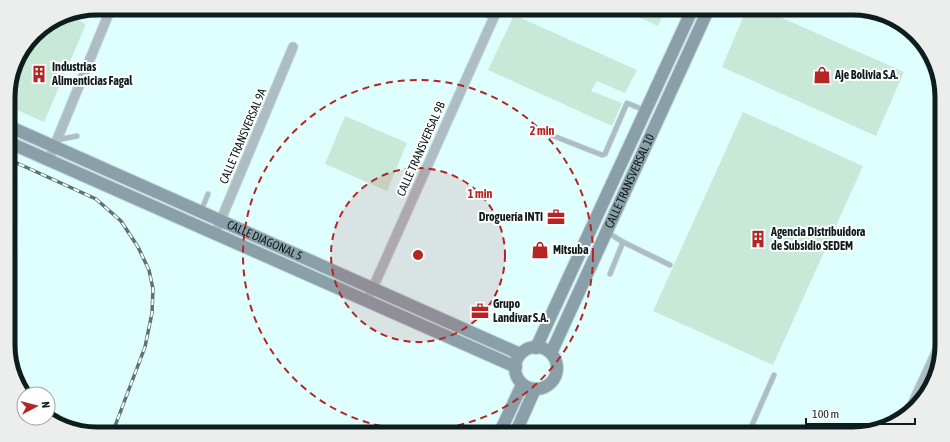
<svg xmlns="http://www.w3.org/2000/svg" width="950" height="442" font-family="'Asap Condensed',sans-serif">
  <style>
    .building { fill: #c9e9d8 }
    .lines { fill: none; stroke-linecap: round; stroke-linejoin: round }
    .lane-casing { stroke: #bddada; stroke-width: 6 }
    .street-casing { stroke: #bddada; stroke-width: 11 }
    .secondary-casing { stroke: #bddada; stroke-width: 14 }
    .lane { stroke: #aebcc3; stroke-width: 4.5 }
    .street { stroke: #aebcc3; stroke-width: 9 }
    .secondary { stroke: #8b9fa9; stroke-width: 12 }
    .rail-casing { stroke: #5d7272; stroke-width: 3.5 }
    .rail { stroke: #fff; stroke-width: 2; stroke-dasharray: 6; stroke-linecap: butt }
    .ring { fill: none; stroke: #b52524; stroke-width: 2; stroke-dasharray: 7 5 }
    .labels { text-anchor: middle; stroke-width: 4; stroke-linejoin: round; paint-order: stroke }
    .poi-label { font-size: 12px; font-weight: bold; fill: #0d1c1c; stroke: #fff; text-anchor: start }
    .street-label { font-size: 12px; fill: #0d1c1c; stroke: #fff }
    .rim { fill: none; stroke: #0d1c1c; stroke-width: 5 }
    .centre { fill: #b52524; stroke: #fff; stroke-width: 2 }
    .ring-label { font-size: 12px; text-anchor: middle; font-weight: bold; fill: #b52524; stroke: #fff; stroke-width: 4; stroke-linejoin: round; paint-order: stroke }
  </style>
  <rect width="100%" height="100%" fill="#dffefe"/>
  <g class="building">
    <polygon points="635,8 666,8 658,26 632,14"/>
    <polygon points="747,8 760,8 904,72 876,136 722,67"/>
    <polygon points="65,14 86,24 44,122 8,106 8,91 17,58 38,30"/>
    <polygon points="514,15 637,70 625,93 597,81 591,91 622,103 612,126 488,70"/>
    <polygon points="743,112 863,166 773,365 653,311"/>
    <polygon points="345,116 407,143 387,191 325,164"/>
  </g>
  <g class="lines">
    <g class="lane-casing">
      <g id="lane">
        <polyline points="475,9 493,18"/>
        <polyline points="551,135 602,155 605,154 627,103 644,110"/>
        <polyline points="57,140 77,136"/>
        <polyline points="201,211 208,194"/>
        <polyline points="607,232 623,242 670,265"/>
        <polyline points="610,274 623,242"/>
        <polyline points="748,434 774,375"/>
      </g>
    </g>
    <g class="street-casing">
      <g id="street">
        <polyline points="49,159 111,8"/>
        <polyline points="215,234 293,47"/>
        <polyline points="367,301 498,8"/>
        <polyline points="910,409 942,340"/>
      </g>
    </g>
    <g class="secondary-casing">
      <g id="secondary">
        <path id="s1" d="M8,126l512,228"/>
        <polyline points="8,142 516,367"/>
        <circle cx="536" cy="368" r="21"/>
        <polyline points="536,348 693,8"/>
        <path id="s2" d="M551,353l158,-345"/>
        <polyline points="499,434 522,385"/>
        <polyline points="515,434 535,389"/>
      </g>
    </g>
    <use href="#lane" class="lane"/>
    <use href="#street" class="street"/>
    <use href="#secondary" class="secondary"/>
    <g class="rail-casing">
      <polyline id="rail" points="8,159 96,199 121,221 138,247 149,270 153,289 152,313 145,347 112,434"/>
    </g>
    <use href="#rail" class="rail"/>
  </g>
  <circle cx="418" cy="255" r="87" fill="#b52524" fill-opacity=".12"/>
  <g class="ring">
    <circle cx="418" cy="255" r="87"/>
    <circle cx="418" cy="255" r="175"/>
  </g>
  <defs>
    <g id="building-bare" transform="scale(1.38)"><path d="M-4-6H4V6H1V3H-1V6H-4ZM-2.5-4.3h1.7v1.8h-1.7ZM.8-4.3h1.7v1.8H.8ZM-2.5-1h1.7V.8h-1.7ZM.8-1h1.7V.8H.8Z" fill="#b52524" stroke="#fff" stroke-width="2.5" paint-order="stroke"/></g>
    <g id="shop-bare" transform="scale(1.38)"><path d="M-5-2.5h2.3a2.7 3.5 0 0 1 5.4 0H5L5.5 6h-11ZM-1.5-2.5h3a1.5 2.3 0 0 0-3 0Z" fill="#b52524" stroke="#fff" stroke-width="2.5" paint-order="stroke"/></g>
    <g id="office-bare" transform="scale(1.38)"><path d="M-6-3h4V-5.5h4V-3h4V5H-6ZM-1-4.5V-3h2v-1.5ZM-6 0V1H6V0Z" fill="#b52524" stroke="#fff" stroke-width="2.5" paint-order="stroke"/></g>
  </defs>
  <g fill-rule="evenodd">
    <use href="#building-bare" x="39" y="74"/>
    <use href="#shop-bare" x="822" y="75"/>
    <use href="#office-bare" x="556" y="217"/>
    <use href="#building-bare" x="758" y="239"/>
    <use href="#shop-bare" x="540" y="250"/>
    <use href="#office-bare" x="480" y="311"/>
  </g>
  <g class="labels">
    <g class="poi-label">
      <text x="52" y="71">Industrias<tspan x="52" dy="14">Alimenticias Fagal</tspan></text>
      <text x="835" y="79">Aje Bolivia S.A.</text>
      <text x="543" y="221" text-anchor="end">Droguería INTI</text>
      <text x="771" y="236">Agencia Distribuidora<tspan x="771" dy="14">de Subsidio SEDEM</tspan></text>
      <text x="553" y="254">Mitsuba</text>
      <text x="493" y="308">Grupo<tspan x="493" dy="14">Landívar S.A.</tspan></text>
    </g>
    <g class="street-label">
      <text transform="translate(243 136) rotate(-67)" y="4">CALLE TRANSVERSAL 9A</text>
      <text transform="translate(421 149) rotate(-66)" y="4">CALLE TRANSVERSAL 9B</text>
      <text dy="4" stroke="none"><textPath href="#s2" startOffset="189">CALLE TRANSVERSAL 10</textPath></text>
      <text dy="4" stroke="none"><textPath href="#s1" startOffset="281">CALLE DIAGONAL 5</textPath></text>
    </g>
  </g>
  <path d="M0 0H950V442H0ZM97 15H853A82 82 0 0 1 935 97V345A82 82 0 0 1 853 427H97A82 82 0 0 1 15 345V97A82 82 0 0 1 97 15Z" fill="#eceded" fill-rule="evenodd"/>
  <path class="rim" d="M97 15H853A82 82 0 0 1 935 97V345A82 82 0 0 1 853 427H97A82 82 0 0 1 15 345V97A82 82 0 0 1 97 15Z"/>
  <circle cx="418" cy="255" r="6" class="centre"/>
  <g class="ring-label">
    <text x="542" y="135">2 min</text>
    <text x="480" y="198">1 min</text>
  </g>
  <g transform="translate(36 406) rotate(83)"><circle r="19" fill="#ffffff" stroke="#9ea4a4"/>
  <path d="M0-3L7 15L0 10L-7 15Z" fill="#b52524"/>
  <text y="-6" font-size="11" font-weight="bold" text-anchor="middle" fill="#0d1c1c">N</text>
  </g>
  <path d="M806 418v6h109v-6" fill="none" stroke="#0d1c1c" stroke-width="2"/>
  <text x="812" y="418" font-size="12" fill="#0d1c1c" stroke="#ffffff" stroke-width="3" paint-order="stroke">100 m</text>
</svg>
